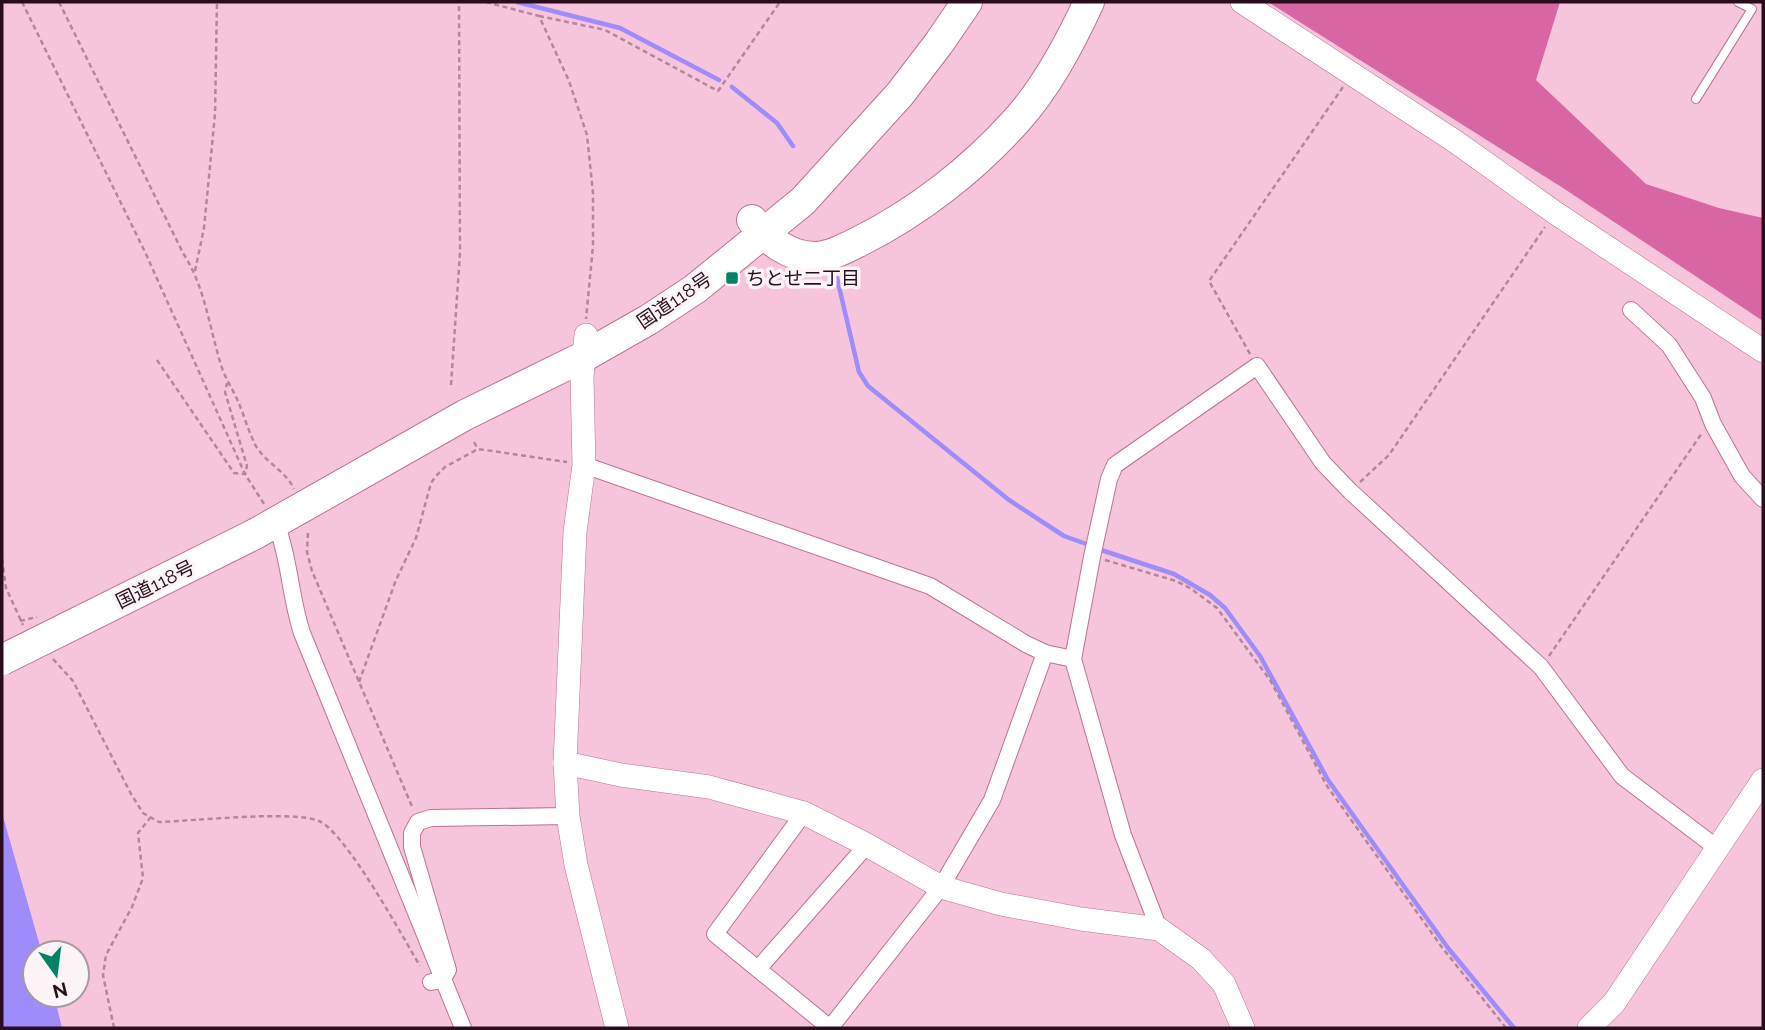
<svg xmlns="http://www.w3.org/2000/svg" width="1765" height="1030" font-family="Raleway,'Noto Sans JP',sans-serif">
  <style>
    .forest { fill: #d866a2 }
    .water { fill: #9e8cfa }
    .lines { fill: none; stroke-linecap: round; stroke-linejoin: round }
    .stream { stroke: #9e8cfa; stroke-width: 4.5 }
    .lane-casing { stroke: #bb7296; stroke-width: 10 }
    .street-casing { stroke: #bb7296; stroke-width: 18 }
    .secondary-casing { stroke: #bb7296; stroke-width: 24 }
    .highway-casing { stroke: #bb7296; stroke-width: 32 }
    .path { stroke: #b1879a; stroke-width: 2.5; stroke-dasharray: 5 3.5; stroke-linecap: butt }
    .lane { stroke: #fff; stroke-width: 8 }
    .street { stroke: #fff; stroke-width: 16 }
    .secondary { stroke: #fff; stroke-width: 23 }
    .highway { stroke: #fff; stroke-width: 30 }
    .highway-bridge-casing { stroke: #bb7296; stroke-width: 32; stroke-linecap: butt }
    .highway-bridge { stroke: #fff; stroke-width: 30 }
    .poi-dot { fill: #028365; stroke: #fcf4f7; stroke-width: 2.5 }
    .labels { text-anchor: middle; stroke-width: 7; stroke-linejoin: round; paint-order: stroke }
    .poi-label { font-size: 19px; fill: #290d1c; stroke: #fcf4f7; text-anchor: start }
    .street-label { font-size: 19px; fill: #290d1c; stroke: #fcf4f7 }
  </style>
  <rect width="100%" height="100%" fill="#f6c5db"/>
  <polygon class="forest" points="1268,2 1560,2 1536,80 1646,184 1719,208 1763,218 1763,321 1563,188"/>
  <polygon class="water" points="2,813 42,953 35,953 35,995 54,995 62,1028 2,1028"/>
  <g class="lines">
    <g class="stream">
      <polyline points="517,2 620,28 719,80"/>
      <polyline points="732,87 777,123 793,146"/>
      <polyline points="837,278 859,372 868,386 1009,500 1064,536 1089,545"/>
      <polyline points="1098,549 1174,574 1210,595 1225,608 1260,656 1328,780 1448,948 1514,1028"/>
    </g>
    <g class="lane-casing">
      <polyline id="lane" points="1696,99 1752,9 1738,2"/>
    </g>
    <g class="street-casing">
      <g id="street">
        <polyline points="1631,310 1669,345 1703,398 1713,424 1742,476 1763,499"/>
        <polyline points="584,465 930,586 1026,644 1045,653 1073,659"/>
        <path d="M279,532c11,33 12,68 23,101l161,395"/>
        <polyline points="804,813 715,934 830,1028 941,887 992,800 1045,653"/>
        <polyline points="1159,929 1123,835 1073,659 1092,557 1109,479 1115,465 1257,366 1323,463 1350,491 1541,667 1622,776 1717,848"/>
        <polyline points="758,969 867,845"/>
        <polyline points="431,982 442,980 448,970 412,847 412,833 418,822 431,818 568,816"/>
      </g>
    </g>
    <g class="secondary-casing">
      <g id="secondary">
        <polyline points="1242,2 1456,142 1554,212 1763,351"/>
        <polyline points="586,335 582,377 584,465 575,532 565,763 568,816 576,865 617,1028"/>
        <polyline points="565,763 621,775 709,787 804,813 867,845 941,887 1001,904 1081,919 1159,929 1201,959 1224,984 1243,1028"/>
        <polyline points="1589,1028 1614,1003 1763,780"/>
      </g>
    </g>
    <g class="highway-casing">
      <g id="highway">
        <path d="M752,220c15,20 37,37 63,37 15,0 31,-9 45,-16 58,-29 113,-72 156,-120 31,-34 54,-78 73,-119"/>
        <polyline points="255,534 465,415 583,357 648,320 695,289 803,201 900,94 939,43 967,2"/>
      </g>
    </g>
    <g class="path">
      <polyline points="22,2 145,252 245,474 264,504"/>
      <path d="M59,2l124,251c22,34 26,73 38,112 4,13 11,23 16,34 6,13 10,28 16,41 8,21 32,29 41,49"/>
      <polyline points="486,2 539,16 569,81 587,135 593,193 593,246 586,319"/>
      <polyline points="539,16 605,30 718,91 780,2"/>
      <polyline points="195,271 204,228 215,114 217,2"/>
      <polyline points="1250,354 1209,281 1343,87"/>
      <polyline points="157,360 234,473 245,474 247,466 225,392 227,383"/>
      <polyline points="451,385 460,253 459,2"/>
      <polyline points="474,442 478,449"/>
      <polyline points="1360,482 1389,455 1545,227"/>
      <polyline points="308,533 307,552 312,571 413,809"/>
      <polyline points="2,559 6,588 23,625"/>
      <polyline points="1105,560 1176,581 1190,588 1217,608 1270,680 1327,786 1441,946 1506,1028"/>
      <polyline points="20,621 37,617"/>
      <polyline points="1549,656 1702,433"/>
      <path d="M53,659l20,22 58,113 12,19 16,9c33,-1 135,-12 160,-1 28,13 83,115 101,145"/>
      <polyline points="359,682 396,580 416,538 431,483 437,475 445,467 478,449 567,462"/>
      <polyline points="114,1028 103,975 106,955 132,907 143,878 138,833 150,818"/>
    </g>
    <use href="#lane" class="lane"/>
    <use href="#street" class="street"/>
    <use href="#secondary" class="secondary"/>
    <use href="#highway" class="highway"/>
    <g class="highway-bridge-casing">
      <polyline id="highway-bridge" points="2,660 255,534"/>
    </g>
    <use href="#highway-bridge" class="highway-bridge"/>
  </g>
  <rect class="poi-dot" x="725" y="271" width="14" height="14" rx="3.5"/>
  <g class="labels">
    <g class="poi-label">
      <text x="746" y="285">ちとせ二丁目</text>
    </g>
    <g class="street-label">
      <text transform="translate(674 300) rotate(-34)" y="7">国道118号</text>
      <text transform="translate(155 584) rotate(-26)" y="7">国道118号</text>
    </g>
  </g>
  <rect width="1765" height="1030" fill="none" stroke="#290d1c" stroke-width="7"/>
  <g transform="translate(56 974) rotate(166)"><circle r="33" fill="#fcf4f7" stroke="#a8989f" stroke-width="2"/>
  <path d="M0-5L12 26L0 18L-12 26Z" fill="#028365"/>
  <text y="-10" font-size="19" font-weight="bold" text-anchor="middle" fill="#290d1c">N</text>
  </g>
</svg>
